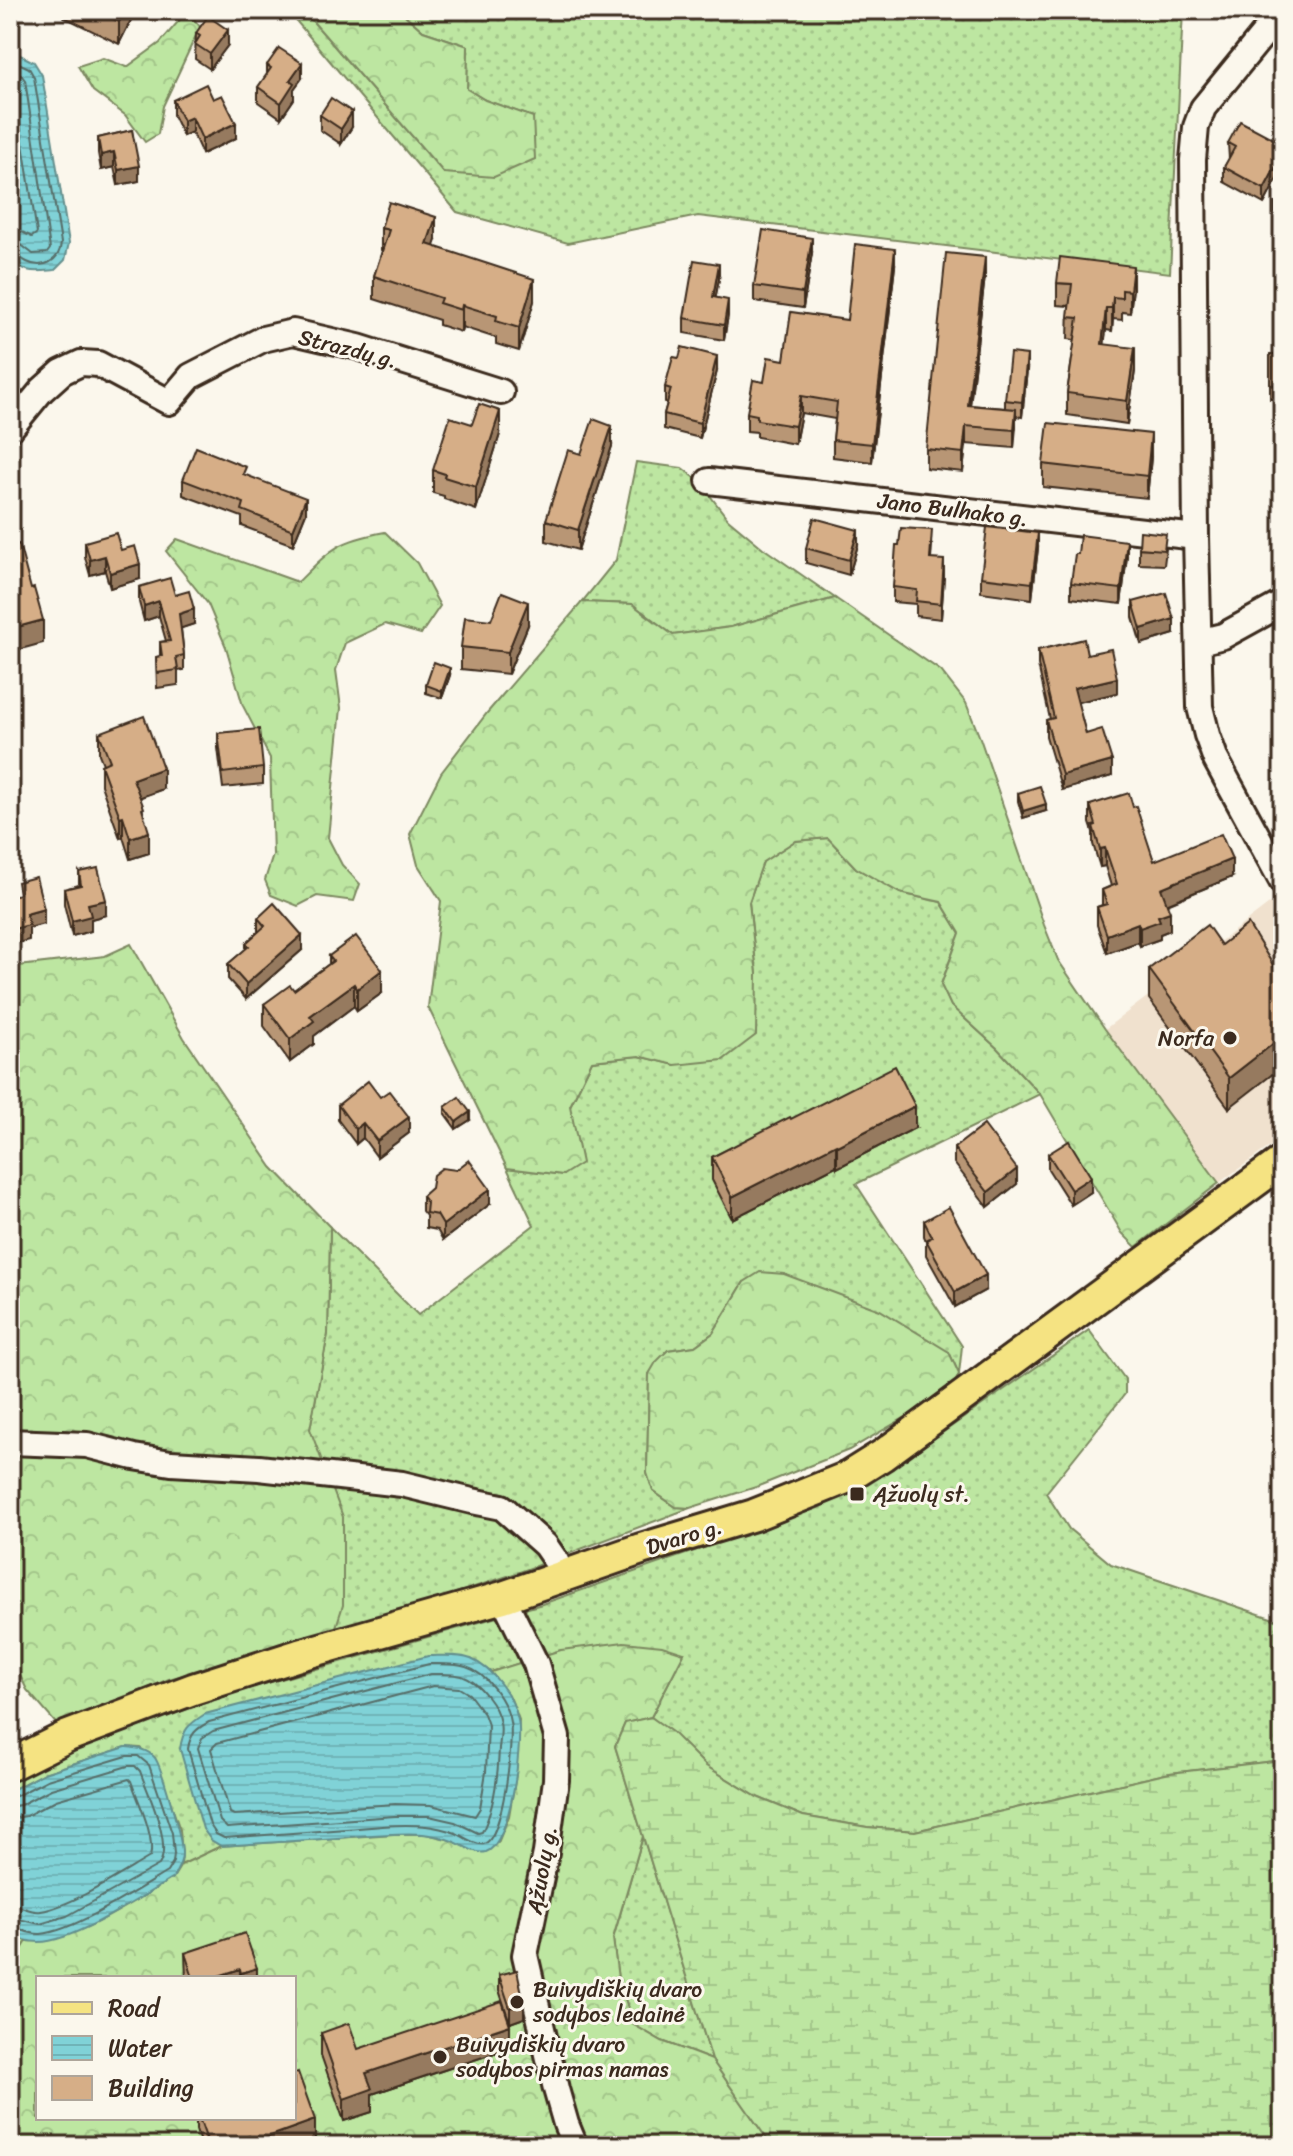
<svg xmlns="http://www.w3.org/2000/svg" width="1293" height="2156" font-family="Sriracha,sans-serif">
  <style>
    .built { fill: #f0e1ce }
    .grass { fill: url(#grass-dots); stroke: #7c8860; stroke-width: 2 }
    .forest { fill: url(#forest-crowns); stroke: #7c8860; stroke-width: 2; fill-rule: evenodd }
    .wetland { fill: url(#wetland-marsh); stroke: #7c8860; stroke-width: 2 }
    .water { fill: url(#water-rules); stroke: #648f8d; stroke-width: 2 }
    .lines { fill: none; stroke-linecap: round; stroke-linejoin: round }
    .shore { stroke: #576d68; stroke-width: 2 }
    .minor-casing { stroke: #3b2a1e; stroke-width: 30 }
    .major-casing { stroke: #3b2a1e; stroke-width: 36 }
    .minor { stroke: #fbf7ec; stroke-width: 24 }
    .major { stroke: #f5e382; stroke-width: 30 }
    .wall { fill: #b89674; stroke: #3b2a1e; stroke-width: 2 }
    .shaded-wall { fill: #967a5e; stroke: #3b2a1e; stroke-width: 2 }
    .building { fill: #d6ae87; stroke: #3b2a1e; stroke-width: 2 }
    .poi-dot { fill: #3b2a1e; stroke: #fbf7ec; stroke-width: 3 }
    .labels { text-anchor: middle; stroke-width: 6; stroke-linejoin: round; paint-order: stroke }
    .street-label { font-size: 22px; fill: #3b2a1e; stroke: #fbf7ec }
    .poi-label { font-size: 22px; fill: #3b2a1e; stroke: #fbf7ec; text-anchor: start }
  </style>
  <defs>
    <pattern id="grass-dots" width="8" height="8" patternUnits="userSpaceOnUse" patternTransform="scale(2)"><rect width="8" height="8" fill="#bde6a1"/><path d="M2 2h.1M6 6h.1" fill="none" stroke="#a3c58a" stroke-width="1.8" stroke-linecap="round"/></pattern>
    <pattern id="forest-crowns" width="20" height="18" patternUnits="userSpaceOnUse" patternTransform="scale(2)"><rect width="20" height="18" fill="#bde6a1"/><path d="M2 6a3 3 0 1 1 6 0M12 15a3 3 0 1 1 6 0" fill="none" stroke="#a3c58a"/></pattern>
    <pattern id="wetland-marsh" width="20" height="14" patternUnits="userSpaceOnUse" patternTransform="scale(2)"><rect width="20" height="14" fill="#bde6a1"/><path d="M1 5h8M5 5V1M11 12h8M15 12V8" fill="none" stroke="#a3c58a"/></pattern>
    <pattern id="water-rules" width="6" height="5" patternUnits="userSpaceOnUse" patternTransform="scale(2)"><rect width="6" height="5" fill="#80d2d7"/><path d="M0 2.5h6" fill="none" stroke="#70b4b8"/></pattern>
  </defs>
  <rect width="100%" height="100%" fill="#fbf7ec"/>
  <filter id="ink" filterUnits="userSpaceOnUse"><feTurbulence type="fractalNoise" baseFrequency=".0125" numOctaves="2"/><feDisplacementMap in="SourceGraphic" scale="16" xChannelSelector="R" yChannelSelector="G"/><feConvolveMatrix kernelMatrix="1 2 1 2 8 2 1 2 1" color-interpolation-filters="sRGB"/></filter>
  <g filter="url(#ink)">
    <polygon class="built" points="1281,895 1283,899 1283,1137 1219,1183 1105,1029"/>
    <g class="grass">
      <polygon points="287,10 303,10 444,173 533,117 485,100 467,89 468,46 423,31 399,10 1183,10 1170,273 698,216 568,243 457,212"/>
      <polygon points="636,462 682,468 698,480 728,519 763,548 835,598 731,627 673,635 632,604 582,602 616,560"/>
      <polygon points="828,838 856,868 900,893 941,902 960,933 941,984 951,1006 997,1048 1040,1094 856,1184 962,1346 959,1374 949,1352 744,1282 713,1333 695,1346 668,1350 649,1374 647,1473 653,1491 676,1507 690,1508 517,1573 334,1633 310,1429 328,1334 330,1227 418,1315 534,1225 507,1168 563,1175 570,1106 592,1061 639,1056 675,1065 757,974 749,902 763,861 795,841"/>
      <polygon points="1089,1330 1125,1379 1125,1394 1046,1493 1069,1529 1111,1564 1283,1622 1283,1760 1170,1773 915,1831 867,1827 803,1816 757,1797 706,1766 672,1733 651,1717 684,1653 561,1650 491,1672 471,1659 211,1840 221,1846 181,1865 182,1854 180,1830 155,1758 140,1748 126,1747 44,1773 10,1791 10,1779 44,1761 98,1740 240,1691 542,1604 818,1508 902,1461"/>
      <polygon points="643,1836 712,2060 662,2041 634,2025 618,1979 613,1939"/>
      <polygon points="10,1933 27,1941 15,1961 19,1978 10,1993"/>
    </g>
    <g class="forest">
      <polygon points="303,10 399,10 423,31 468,46 467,89 485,100 533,117 535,159 494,177 444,173"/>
      <polygon points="182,17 194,19 200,27 163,106 158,134 145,142 125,115 93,91 78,66 103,58 127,67 160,43"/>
      <path d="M385,532l32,31 23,43 -19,28 -36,-10 -40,19 -9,27 5,38 -13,130 14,27 18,19 -6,17 -37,-5 -19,10 -27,-11 -6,-15 8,-25 -3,-97 -27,-52 -17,-59 -18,-43 -42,-53 11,-12 121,43c33,-33 39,-41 87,-50z"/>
      <polygon points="835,598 941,671 966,703 980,738 1044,925 1058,960 1105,1029 1219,1183 1136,1247 1122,1233 1040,1094 997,1048 951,1006 941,985 960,933 941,902 900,893 856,868 828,838 795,841 763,862 749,902 757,974 756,1035 723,1060 675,1065 639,1056 592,1061 570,1106 582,1163 563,1175 507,1168 428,1007 441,901 418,865 410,834 441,773 487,713 582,602 632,604 673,635 731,627"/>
      <polygon points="131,944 184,1038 272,1167 330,1227 328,1334 310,1429 343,1517 343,1605 334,1633 169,1679 59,1727 27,1690 17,1669 10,1666 10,967 105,956"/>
      <polygon points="760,1272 784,1274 880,1310 949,1352 959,1374 954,1385 940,1397 849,1450 756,1487 690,1508 676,1507 653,1491 647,1473 649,1374 656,1362 668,1350 695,1346 713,1333 744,1282"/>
      <path d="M624,1642l38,4 22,7 -33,64 -26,6 -10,23 28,90 -30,102 5,41 16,46 28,16 50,19 60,86h-762v-153l9,-15 -4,-17 12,-20c45,4 107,-40 146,-63l8,-13 40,-19 173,-12h32l25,6 20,9 27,-6 11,-27 7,-41 3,-55 -8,-21 -20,-27 70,-22zM38,1978h256v140h-256z"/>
    </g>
    <polygon class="wetland" points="651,1717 672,1732 706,1766 757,1797 803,1816 867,1827 915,1831 1170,1773 1283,1760 1283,2146 772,2146 712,2060 615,1746 625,1723"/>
    <g class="water">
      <path d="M10,50l24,12 8,13 27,168 -4,17 -10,10c-21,2 -32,5 -45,-15z"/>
      <path d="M428,1656c14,0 29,-2 43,3 21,9 43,38 47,61 5,23 -7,124 -32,132 -11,3 -24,-8 -34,-11 -9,-4 -20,-6 -29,-7 -29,-2 -58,2 -86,4 -39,3 -77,5 -116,8l-10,-6 -8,-11 -23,-80c3,-20 8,-24 25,-35z"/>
      <path d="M126,1747c10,1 22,2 29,11 7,10 28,83 27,97 0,8 -5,15 -9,23 -30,18 -100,64 -134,64 -11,0 -20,-3 -29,-9v-142l34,-18z"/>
    </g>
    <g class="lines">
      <g class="shore">
        <path d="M10,59l19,9 5,9 27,166c-1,18 -18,27 -34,19 -8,-4 -8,-8 -17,-10"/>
        <polyline points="10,70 22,76 25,80 50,249 47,253 33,254 20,244 10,242"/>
        <polyline points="10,84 14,87 37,233 32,237 22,232 10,230"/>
        <path d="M429,1664c12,0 25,-1 37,3 20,6 41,34 44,55 4,18 -7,117 -26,122 -8,2 -21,-8 -28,-11 -9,-3 -21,-6 -30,-7 -26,-3 -53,1 -80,3 -40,3 -81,6 -122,9l-8,-4 -6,-9 -22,-76c2,-15 8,-20 21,-27z"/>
        <path d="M431,1674c10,0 21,-1 31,2 17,6 35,29 38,47 2,7 0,17 -1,25 -1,28 -4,59 -17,84l-4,1 -23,-11 -26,-6h-34l-168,12 -7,-7 -22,-73 4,-10 11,-7z"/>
        <polygon points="433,1686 459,1688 469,1694 484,1714 488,1725 486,1772 480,1808 475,1816 431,1805 395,1804 234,1815 230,1813 211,1749 217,1743"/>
        <path d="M10,1797l6,-1 31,-16 80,-24h11l11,9 23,68 2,21 -1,8 -6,10c-30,18 -93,59 -126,62 -12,1 -21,-6 -31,-7"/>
        <path d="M10,1807l10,-2 31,-16 77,-23h7l5,5c8,23 33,73 19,94l-92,51 -27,8 -30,-7"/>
        <path d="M10,1819l16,-3 30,-16 73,-21 2,2c7,20 25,57 19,76 -28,16 -78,49 -109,54 -10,2 -20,-6 -31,-6"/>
      </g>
      <g class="minor-casing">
        <g id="minor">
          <polyline points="1283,10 1203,108 1196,127 1193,160 1196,537 1200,707 1207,735 1216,760 1283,883"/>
          <polyline points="10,429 42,390 62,372 81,363 98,364 169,402 191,376 263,339 293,332 358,347 501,392"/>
          <polyline points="709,481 1196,537"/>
          <polyline points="1199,642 1223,636 1283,603"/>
          <polyline points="10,1442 87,1445 134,1457 171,1463 259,1468 402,1484 472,1501 502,1507 545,1545 556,1561 563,1577"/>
          <polyline points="503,1597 536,1664 557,1737 556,1780 546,1853 525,1955 556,2089 566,2124 575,2146"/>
        </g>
      </g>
      <g class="major-casing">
        <polyline id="major" points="10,1765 68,1736 193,1689 299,1655 503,1597 641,1549 754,1515 848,1477 883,1455 1283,1161"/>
      </g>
      <use href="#minor" class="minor"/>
      <use href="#major" class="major"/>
    </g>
    <g class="wall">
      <polygon points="64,10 136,10 119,44 64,17"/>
      <polygon points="196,33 228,45 210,69 195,59"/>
      <polygon points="267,65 302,78 294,89 294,99 281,118 258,102 258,87 267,75"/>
      <polygon points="213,99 236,138 202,154 192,132 183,136 173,115 173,100"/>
      <polygon points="320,115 352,127 341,144 320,130"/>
      <polygon points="132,130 139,181 118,185 114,167 101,170 98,153 98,138"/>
      <polygon points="1228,143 1283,144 1283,168 1264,204 1224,182 1224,167 1229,159"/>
      <rect x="1275" y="203" width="8" height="46"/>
      <polygon points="381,228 436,240 433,246 534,301 519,351 496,344 496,338 462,327 461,332 439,325 439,320 374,299 374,276 382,251 381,250"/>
      <polygon points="812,253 803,308 754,301 754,286"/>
      <polygon points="895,266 872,462 833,457 833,440 835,419 801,413 795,444 757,437 757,432 747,431 747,413 764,382 784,360 847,320"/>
      <polygon points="985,276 970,405 1005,408 1005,400 1027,370 1022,417 1016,416 1014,448 966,444 963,472 926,468 926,449"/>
      <polygon points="719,279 715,298 728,315 724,340 684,333 684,318"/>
      <polygon points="1057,283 1133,288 1130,313 1122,312 1122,320 1113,319 1112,331 1106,330 1104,344 1135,371 1127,424 1067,415 1067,393 1075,340 1068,339 1069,306 1057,305"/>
      <polygon points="1283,291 1283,399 1270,399 1270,354 1276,354"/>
      <polygon points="717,371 700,438 664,429 664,414 667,403 665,402 665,387"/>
      <polygon points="500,434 476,510 444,499 444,496 433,493 433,470"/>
      <polygon points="612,446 578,550 546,541 546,520 581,454"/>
      <polygon points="1151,457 1147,498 1043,487 1043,464"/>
      <polygon points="246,475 306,513 293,545 242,526 242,517 183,495 183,480"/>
      <polygon points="85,542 121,550 140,579 110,588 105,571 90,575 85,557"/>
      <polygon points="858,545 849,575 806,563 806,548"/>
      <polygon points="932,546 931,559 944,576 941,619 916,616 916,604 893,602 893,587"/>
      <polygon points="1038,548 1032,599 981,592 981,577"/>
      <polygon points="1139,548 1166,549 1164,565 1139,564"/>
      <polygon points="1078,554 1127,556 1121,604 1071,598 1071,583"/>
      <polygon points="139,587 175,595 194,624 181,628 184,655 184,670 178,671 178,685 157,688 156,657 160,656 160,642 166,641 159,616 144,621 139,602"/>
      <polygon points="1133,602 1174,634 1141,644 1133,617"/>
      <polygon points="528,625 508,674 461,669 461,647"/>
      <polygon points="1038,650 1087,654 1117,693 1077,702 1086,734 1112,776 1062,790 1046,736 1046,720 1050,719 1038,665"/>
      <polygon points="450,675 442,698 426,693 426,685"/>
      <polygon points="99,733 163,789 140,797 144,816 149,853 130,859 123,837 120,838 101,785 101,765 103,764 99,754"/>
      <polygon points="218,733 263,768 263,784 223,788 218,748"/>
      <polygon points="1018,793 1046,811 1023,818 1018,801"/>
      <polygon points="1090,805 1133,807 1154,861 1232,877 1167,904 1170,930 1160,934 1160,939 1140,946 1138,942 1107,953 1097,925 1097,907 1102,905 1102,890 1111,886 1105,866 1100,867 1093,844 1093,832 1090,823"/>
      <polygon points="79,872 106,915 91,919 91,931 72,936 64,904 64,889 79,885"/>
      <polygon points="258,918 302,950 246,999 228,979 228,964 246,949 246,943 258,932"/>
      <polygon points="1221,945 1283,981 1229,1108 1149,999 1149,969"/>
      <polygon points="329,956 382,993 357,1011 354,1006 314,1036 314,1044 290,1062 264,1026 264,1004 294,990 329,964"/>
      <polygon points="338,1105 409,1133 377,1157 363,1138 356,1144 338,1120"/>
      <polygon points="445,1107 470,1120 456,1129 445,1114"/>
      <polygon points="791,1119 915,1128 837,1168 836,1166 732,1219 712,1180 712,1157"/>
      <polygon points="954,1148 1017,1184 988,1207 954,1163"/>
      <polygon points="1048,1154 1091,1192 1071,1205 1048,1169"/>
      <polygon points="422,1196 490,1204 443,1240 437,1230 426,1228 426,1216 422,1211"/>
      <polygon points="924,1221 986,1290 955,1307 926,1255 926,1241 924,1236"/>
      <polygon points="185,1953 257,1968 257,1978 186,1978"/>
      <polygon points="499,1975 524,2018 510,2023 499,1990"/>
      <polygon points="321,2033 358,2049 510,2048 372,2094 372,2112 344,2121 321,2055"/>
      <polygon points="196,2118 294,2118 315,2143 306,2146 201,2146 196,2130"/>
    </g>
    <g class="shaded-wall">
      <polygon points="125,10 136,10 119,44 119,22"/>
      <polygon points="228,30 228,45 210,69 210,54"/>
      <polygon points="302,63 302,78 294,89 294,99 281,118 281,103 290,80"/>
      <polygon points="352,112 352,127 341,144 341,129"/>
      <polygon points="192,117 192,132 183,136 183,121"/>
      <polygon points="236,123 236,138 202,154 202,139"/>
      <polygon points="114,152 114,167 101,170 101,155"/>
      <polygon points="1283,153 1283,168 1264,204 1264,189"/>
      <polygon points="139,166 139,181 118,185 118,170"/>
      <polygon points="436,217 436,240 427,267 427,244"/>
      <polygon points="812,238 812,253 803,308 803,293"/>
      <polygon points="895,249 895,266 872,462 872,444"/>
      <polygon points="985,257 985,276 968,423 968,405"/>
      <polygon points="719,264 719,279 713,312 713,297"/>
      <polygon points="1133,266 1133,288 1130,313 1130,291"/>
      <polygon points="534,279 534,301 519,351 519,328"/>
      <polygon points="1113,297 1113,319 1112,331 1112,308"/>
      <polygon points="728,300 728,315 724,340 724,325"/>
      <polygon points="462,305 462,327 461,332 461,310"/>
      <polygon points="1106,308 1106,330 1102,366 1102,344"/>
      <polygon points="1135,348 1135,371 1127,424 1127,401"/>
      <polygon points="1027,355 1027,370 1022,417 1022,402"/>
      <polygon points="717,356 717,371 700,438 700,423"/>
      <polygon points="801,396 801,413 795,444 795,426"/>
      <polygon points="1016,409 1016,427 1014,448 1014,430"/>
      <polygon points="500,411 500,434 476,510 476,487"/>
      <polygon points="612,426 612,446 578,550 578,530"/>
      <polygon points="966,426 966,444 963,472 963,453"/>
      <polygon points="1151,434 1151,457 1147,498 1147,476"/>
      <polygon points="306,498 306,513 293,545 293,530"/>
      <polygon points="858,530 858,545 849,575 849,560"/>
      <polygon points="1038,533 1038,548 1032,599 1032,583"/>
      <polygon points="1127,541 1127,556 1121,604 1121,589"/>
      <polygon points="105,556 105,571 90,575 90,560"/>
      <polygon points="944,560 944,576 941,619 941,604"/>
      <polygon points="140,564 140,579 110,588 110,573"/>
      <polygon points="159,601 159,616 144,621 144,606"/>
      <polygon points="528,602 528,625 508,674 508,652"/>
      <polygon points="194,609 194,624 179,629 179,614"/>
      <polygon points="1174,619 1174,634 1141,644 1141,629"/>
      <polygon points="43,620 43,643 10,652 10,629"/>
      <polygon points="450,668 450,675 442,698 442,691"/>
      <polygon points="1117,678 1117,693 1074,703 1074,688"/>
      <polygon points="1112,761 1112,776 1062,790 1062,775"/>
      <polygon points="163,768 163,789 133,800 133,779"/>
      <polygon points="1046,804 1046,811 1023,818 1023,811"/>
      <polygon points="123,816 123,837 120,838 120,817"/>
      <polygon points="149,832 149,853 130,859 130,838"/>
      <polygon points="1105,848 1105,866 1100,867 1100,849"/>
      <polygon points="1232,859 1232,877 1161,906 1161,888"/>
      <polygon points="106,900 106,915 91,919 91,931 72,936 72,921 88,904"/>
      <polygon points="44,909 44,924 29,928 29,940 10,945 10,930 26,914"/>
      <polygon points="1170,912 1170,930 1160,934 1160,939 1140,946 1140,928 1158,916"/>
      <polygon points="1138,923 1138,942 1107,953 1107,935"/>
      <polygon points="302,935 302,950 246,999 246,984"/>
      <polygon points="382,970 382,993 357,1011 357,989"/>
      <polygon points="354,984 354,1006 314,1036 314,1044 290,1062 290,1039 310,1016"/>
      <polygon points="1283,1036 1283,1066 1229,1108 1229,1078"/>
      <polygon points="915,1106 915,1128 837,1168 837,1146"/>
      <polygon points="470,1112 470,1120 456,1129 456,1122"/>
      <polygon points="409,1117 409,1133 377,1157 377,1141"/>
      <polygon points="363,1123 363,1138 356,1144 356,1129"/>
      <polygon points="836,1144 836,1166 732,1219 732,1197"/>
      <polygon points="1017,1169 1017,1184 988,1207 988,1192"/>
      <polygon points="1091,1177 1091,1192 1071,1205 1071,1190"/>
      <polygon points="490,1189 490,1204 443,1240 443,1225"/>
      <polygon points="986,1275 986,1290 955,1307 955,1292"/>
      <polygon points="257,1968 257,1978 241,1978 241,1973"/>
      <polygon points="240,1969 240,1978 212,1978"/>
      <polygon points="524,2003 524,2018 510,2023 510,2008"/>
      <polygon points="510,2025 510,2048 372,2094 372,2112 344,2121 344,2099 366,2073"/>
      <polygon points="315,2120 315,2143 306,2146 251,2146 251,2143"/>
      <polygon points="249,2136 249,2146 220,2146"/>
    </g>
    <g class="building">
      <polygon points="95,10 125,10 119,22"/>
      <polygon points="208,16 228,30 210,54 195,44 200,36 196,33"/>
      <polygon points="279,48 302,63 290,80 294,83 281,103 258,87 271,68 267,65"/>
      <polygon points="206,84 213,99 222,95 236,123 202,139 192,117 183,121 173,100"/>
      <polygon points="331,98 352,112 341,129 320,115"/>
      <polygon points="1240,121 1283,144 1283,153 1264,189 1224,167 1235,147 1228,143"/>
      <polygon points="132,130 139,166 118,170 114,152 101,155 98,138"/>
      <polygon points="389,202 436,217 427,244 534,279 519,328 496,321 497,316 462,305 461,310 439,303 441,298 374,276 389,230 381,228"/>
      <rect x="1275" y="203" width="8" height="31"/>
      <polygon points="763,230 812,238 803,293 754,286"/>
      <polygon points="855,244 895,249 872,444 833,440 837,402 801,396 795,426 757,420 757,415 747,413 753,380 764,382 768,357 784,360 791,312 847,320"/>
      <polygon points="946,253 985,257 968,405 1016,409 1014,430 966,426 963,453 926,449"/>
      <polygon points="1060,257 1133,266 1130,291 1122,290 1122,298 1113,297 1112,308 1106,308 1102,344 1135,348 1127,401 1067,393 1078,318 1068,317 1072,284 1057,283"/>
      <polygon points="694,260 719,264 713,297 728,300 724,325 684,318"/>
      <polygon points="1275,291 1283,291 1283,384 1270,385 1270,354 1277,354"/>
      <polygon points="682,347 717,356 700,423 664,414 671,389 665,387 673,357 679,358"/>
      <polygon points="1010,353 1027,355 1022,402 1005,400"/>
      <polygon points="479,404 500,411 476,487 444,477 445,474 433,470 450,417 472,424"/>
      <polygon points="593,419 612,426 578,530 546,520 568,450 581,454"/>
      <polygon points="1048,423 1151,434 1147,476 1043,464"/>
      <polygon points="196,447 246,467 243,474 306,498 293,530 242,510 244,503 183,480"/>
      <rect x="1282" y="450" width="1" height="40"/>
      <polygon points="814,518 858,530 849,560 806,548"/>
      <polygon points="987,527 1038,533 1032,583 981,577"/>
      <polygon points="901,528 932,530 930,559 944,560 941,604 916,601 917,590 893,587 896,545 899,545"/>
      <polygon points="1140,531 1166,534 1164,550 1139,548"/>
      <polygon points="116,533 121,550 135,546 140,564 110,573 105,556 90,560 85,542"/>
      <polygon points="1080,535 1127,541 1121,589 1071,583 1075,554 1078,554"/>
      <polygon points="19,544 31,589 34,588 43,620 10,629 10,546"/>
      <polygon points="170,578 175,595 189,591 194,609 179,614 184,655 176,657 178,670 157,673 156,657 162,656 160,642 170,641 159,601 144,606 139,587"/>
      <polygon points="502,592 528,602 508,652 461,647 465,617 491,620"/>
      <polygon points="1166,593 1174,619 1141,629 1133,602"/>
      <polygon points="1084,639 1087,654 1111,649 1117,678 1074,688 1086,734 1102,729 1112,761 1062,775 1046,720 1054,718 1038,650"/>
      <polygon points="434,662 450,668 442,691 426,685"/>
      <polygon points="144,716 163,768 133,779 144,808 142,809 149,832 130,838 123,816 120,817 101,765 110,761 99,733"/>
      <polygon points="259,729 263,768 223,773 218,733"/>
      <polygon points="1040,786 1046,804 1023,811 1018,793"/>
      <polygon points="1129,793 1133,807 1136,806 1154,861 1221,834 1232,859 1161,888 1170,912 1158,916 1160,921 1140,928 1138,923 1107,935 1097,907 1107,904 1102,890 1117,884 1105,848 1100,849 1093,826 1096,825 1090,805"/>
      <polygon points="98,868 106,900 88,904 91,916 72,921 64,889 81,885 79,872"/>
      <polygon points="36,877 44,909 26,914 29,925 10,930 10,897 19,894 17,882"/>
      <polygon points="274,903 302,935 246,984 228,964 249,946 246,943 265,926 258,918"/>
      <polygon points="1248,924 1283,981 1283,1036 1229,1078 1149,969 1207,925 1221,945"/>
      <polygon points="356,936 382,970 357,989 354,984 310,1016 314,1021 290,1039 264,1004 290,985 294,990 314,975 333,961 329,956"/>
      <polygon points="895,1066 915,1106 837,1146 836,1144 732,1197 712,1157 790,1117 791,1119"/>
      <polygon points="368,1081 380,1097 389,1091 409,1117 377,1141 363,1123 356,1129 338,1105"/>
      <polygon points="459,1097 470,1112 456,1122 445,1107"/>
      <polygon points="984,1125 1017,1169 988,1192 954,1148"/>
      <polygon points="1069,1141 1091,1177 1071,1190 1048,1154"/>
      <polygon points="469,1160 490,1189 443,1225 437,1215 426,1213 427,1203 422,1196 431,1188 433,1175 442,1168 456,1170"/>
      <polygon points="949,1207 986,1275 955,1292 926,1240 932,1237 924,1221"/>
      <polygon points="245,1933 257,1968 241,1973 240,1969 212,1978 193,1978 185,1953"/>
      <polygon points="517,1970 524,2003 510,2008 499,1975"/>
      <polygon points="502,2001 510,2025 366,2073 372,2089 344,2099 321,2033 349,2023 358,2049"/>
      <polygon points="298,2072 315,2120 251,2143 249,2136 220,2146 209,2146 199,2118 294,2118 294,2074"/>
    </g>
  </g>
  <g class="poi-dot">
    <circle cx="1230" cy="1038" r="8"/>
    <rect x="849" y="1486" width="16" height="16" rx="4"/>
    <circle cx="517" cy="2002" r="8"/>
    <circle cx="440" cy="2057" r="8"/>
  </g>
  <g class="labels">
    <g class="street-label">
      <text transform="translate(348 348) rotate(14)" y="8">Strazdų g.</text>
      <text transform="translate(953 509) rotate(7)" y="8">Jano Bulhako g.</text>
      <text transform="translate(684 1536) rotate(-17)" y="8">Dvaro g.</text>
      <text transform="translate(541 1870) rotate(-80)" y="8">Ąžuolų g.</text>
    </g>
    <g class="poi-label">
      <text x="1214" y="1046" text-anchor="end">Norfa</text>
      <text x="873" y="1502">Ąžuolų st.</text>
      <text x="533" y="1997">Buivydiškių dvaro<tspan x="533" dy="25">sodybos ledainė</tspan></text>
      <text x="456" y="2052">Buivydiškių dvaro<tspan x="456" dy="25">sodybos pirmas namas</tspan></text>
    </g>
  </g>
  <rect width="1293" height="2156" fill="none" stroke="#fbf7ec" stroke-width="40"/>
  <rect x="20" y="20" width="1253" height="2116" fill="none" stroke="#3b2a1e" stroke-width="3" filter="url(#ink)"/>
  <rect x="36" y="1976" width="260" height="144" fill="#fbf7ec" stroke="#aea59a" stroke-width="2"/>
  <rect x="52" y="2002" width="40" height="12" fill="#f5e382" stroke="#aea59a" stroke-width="2"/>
  <text x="108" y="2016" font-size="24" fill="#3b2a1e">Road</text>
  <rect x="52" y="2036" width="40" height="24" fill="url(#water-rules)" stroke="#aea59a" stroke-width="2"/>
  <text x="108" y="2056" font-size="24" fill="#3b2a1e">Water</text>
  <rect x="52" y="2076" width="40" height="24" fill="#d6ae87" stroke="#aea59a" stroke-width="2"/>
  <text x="108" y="2096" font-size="24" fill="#3b2a1e">Building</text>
</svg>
